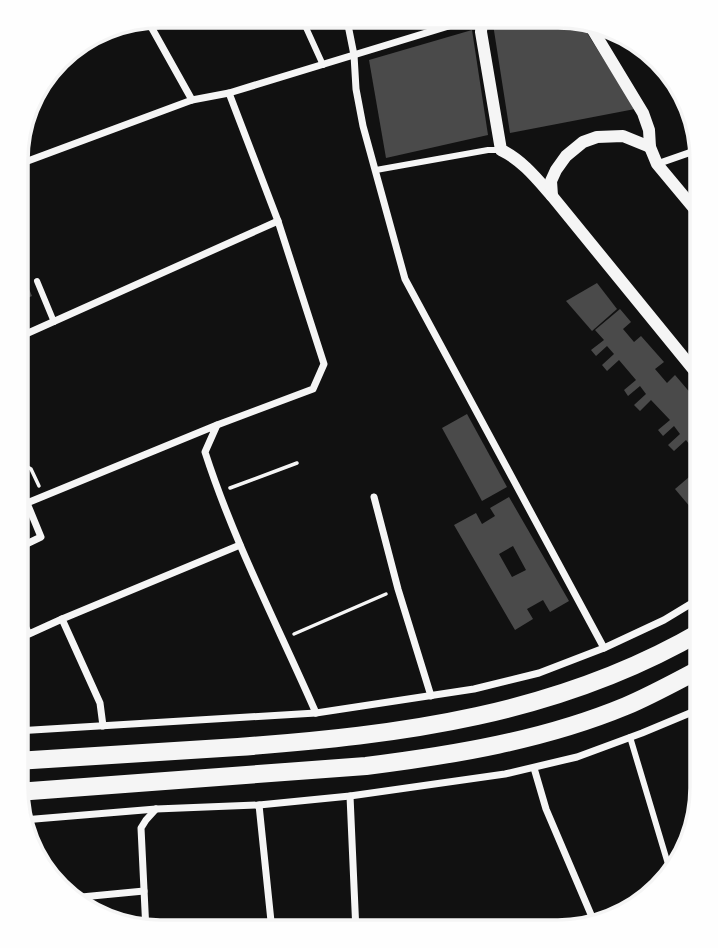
<svg xmlns="http://www.w3.org/2000/svg" width="718" height="948" font-family="'Fira Sans Condensed',sans-serif">
  <style>
    .building { fill: #4a4a4a; fill-rule: evenodd }
    .lines { fill: none; stroke-linecap: round; stroke-linejoin: round }
    .path { stroke: #f5f5f5; stroke-width: 3.5 }
    .pedestrian { stroke: #f5f5f5; stroke-width: 6 }
    .minor { stroke: #f5f5f5; stroke-width: 7 }
    .tertiary { stroke: #f5f5f5; stroke-width: 12 }
    .motorway { stroke: #f5f5f5; stroke-width: 18 }
    .rim { fill: none; stroke: #f5f5f5; stroke-width: 3.5 }
  </style>
  <rect width="100%" height="100%" fill="#111"/>
  <g class="building">
    <polygon points="577,17 635,109 510,133 493,24 511,18"/>
    <polygon points="472,30 488,135 386,158 369,60"/>
    <polygon points="17,261 32,296 17,303"/>
    <polygon points="597,283 617,309 592,331 566,301"/>
    <polygon points="620,309 631,322 623,329 634,342 641,336 664,362 655,369 667,383 675,375 698,402 689,409 701,423 702,422 702,449 699,446 694,450 686,440 674,451 668,445 680,434 674,426 663,436 658,430 670,420 651,400 640,411 634,405 646,394 640,386 628,396 624,390 636,380 619,360 607,371 602,365 614,354 607,346 596,356 591,350 604,340 595,330"/>
    <polygon points="467,414 507,487 482,501 442,428"/>
    <polygon points="702,466 702,499 691,508 675,489"/>
    <path d="M509,497l60,104 -19,11 -7,-12 -16,9 6,10 -18,11 -61,-105 22,-12 6,11 13,-8 -5,-8zM513,546l13,24 -14,7 -13,-23z"/>
  </g>
  <g class="lines">
    <g class="path">
      <polyline points="16,460 31,469 39,486"/>
      <polyline points="230,488 297,463"/>
      <polyline points="294,634 386,594"/>
    </g>
    <g class="pedestrian">
      <polyline points="303,21 323,65"/>
      <polyline points="376,170 488,150 501,150"/>
      <polyline points="37,281 54,322"/>
      <polyline points="630,737 671,874"/>
    </g>
    <g class="minor">
      <polyline points="347,20 354,55 356,89 363,126 405,279 604,648"/>
      <polyline points="149,23 192,100"/>
      <polyline points="657,164 700,149"/>
      <polyline points="17,165 192,100 229,93 475,18"/>
      <polyline points="17,338 278,221"/>
      <polyline points="217,425 313,389 324,364 278,221 229,93"/>
      <polyline points="374,497 398,589 431,696"/>
      <path d="M16,549l25,-12 -14,-34 190,-78 -12,27c29,90 73,174 111,261"/>
      <polyline points="16,608 29,634 62,619"/>
      <polyline points="103,726 100,703 62,619 240,545"/>
      <polyline points="16,731 316,713 474,689 539,673 604,648 664,620 702,597"/>
      <polyline points="534,768 546,809 595,924"/>
      <polyline points="350,796 356,932"/>
      <polyline points="259,805 272,931"/>
      <polyline points="23,820 156,809 259,805 350,796 505,774 577,757 642,733 702,708"/>
      <polyline points="71,898 144,891"/>
      <polyline points="146,931 141,828 146,820 156,809"/>
    </g>
    <g class="tertiary">
      <path d="M482,18l-1,14 20,118c21,10 36,29 51,46l150,184"/>
      <polyline points="588,22 643,113 649,130 650,147 657,164 702,218"/>
      <polyline points="552,196 551,181 556,170 566,156 583,142 597,137 623,136 650,147"/>
    </g>
    <g class="motorway">
      <path d="M16,761c74,-5 148,-9 222,-14 163,-12 320,-32 464,-116"/>
      <path d="M17,792l349,-26c88,-11 178,-26 260,-60 26,-11 51,-25 76,-38"/>
    </g>
  </g>
  <path d="M0 0H718V948H0ZM160 28H558A132 132 0 0 1 690 160V788A132 132 0 0 1 558 920H160A132 132 0 0 1 28 788V160A132 132 0 0 1 160 28Z" fill="#fefefe" fill-rule="evenodd"/>
  <path class="rim" d="M160 28H558A132 132 0 0 1 690 160V788A132 132 0 0 1 558 920H160A132 132 0 0 1 28 788V160A132 132 0 0 1 160 28Z"/>
</svg>
